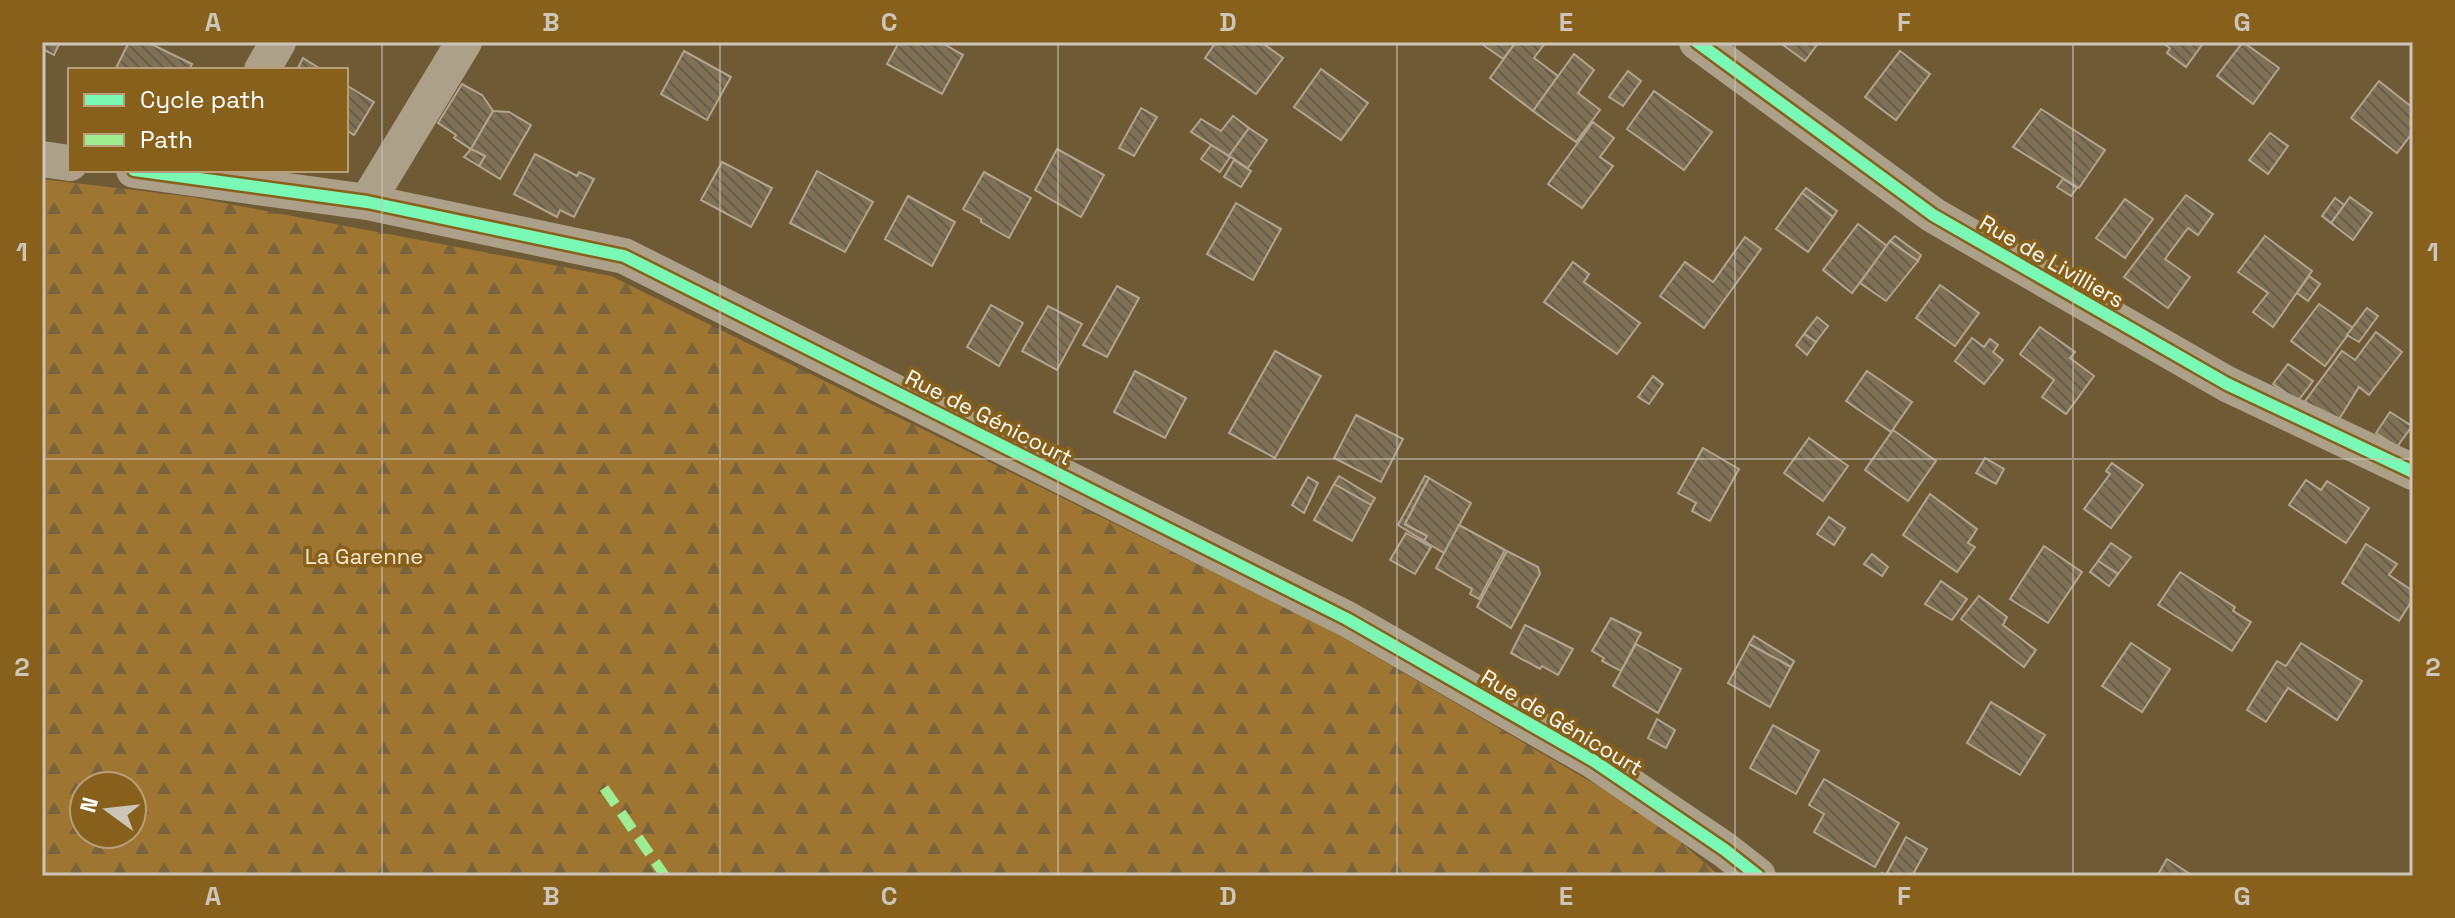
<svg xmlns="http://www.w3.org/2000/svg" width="2455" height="918" font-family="'Space Grotesk',sans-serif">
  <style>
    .forest { fill: url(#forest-firs); fill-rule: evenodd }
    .building { fill: url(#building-back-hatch); stroke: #b2a58f; stroke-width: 2 }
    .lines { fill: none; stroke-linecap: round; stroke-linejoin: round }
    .minor { stroke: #ada088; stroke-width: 36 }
    .quiet { stroke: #9fed91; stroke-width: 10; stroke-dasharray: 20 10; stroke-linecap: butt }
    .cycleway-casing { stroke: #87611c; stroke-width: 17 }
    .cycleway { stroke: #7af9b4; stroke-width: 12 }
    .grid { fill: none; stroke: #ccc5b8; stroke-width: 2; stroke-opacity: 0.55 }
    .labels { text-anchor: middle; stroke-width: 7; stroke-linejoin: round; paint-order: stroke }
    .street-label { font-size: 22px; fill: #fff; stroke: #87611c }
    .park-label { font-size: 22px; fill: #f8e7cb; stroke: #87611c }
    .neatline { fill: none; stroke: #ccc5b8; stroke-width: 3 }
    .grid-label { font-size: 26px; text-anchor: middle; font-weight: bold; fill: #ccc5b8 }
  </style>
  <defs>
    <pattern id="forest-firs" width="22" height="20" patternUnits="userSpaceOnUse" patternTransform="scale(2)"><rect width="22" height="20" fill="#9e7531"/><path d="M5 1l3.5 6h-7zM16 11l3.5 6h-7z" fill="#79633d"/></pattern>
    <pattern id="building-back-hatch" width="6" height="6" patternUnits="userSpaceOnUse" patternTransform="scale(2)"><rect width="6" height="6" fill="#817153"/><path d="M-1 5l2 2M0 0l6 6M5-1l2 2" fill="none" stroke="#645d4f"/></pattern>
  </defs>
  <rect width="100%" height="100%" fill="#6e5a34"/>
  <path class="forest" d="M42,179l150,18 419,79 712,350 330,192 67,58h-1678zM84,786h48v48h-48z"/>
  <g class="building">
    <polygon points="42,42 60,42 54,55 42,49"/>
    <polygon points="129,42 147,42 192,64 189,70 115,70"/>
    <polygon points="899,42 940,42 963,55 942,94 887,64"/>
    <polygon points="1216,42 1261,42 1283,58 1256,94 1205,58"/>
    <polygon points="1479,42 1516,42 1503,59"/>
    <polygon points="1516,42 1546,42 1534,58 1558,76 1533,111 1490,78"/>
    <polygon points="1779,42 1819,42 1805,61"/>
    <polygon points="2161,42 2204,42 2186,67 2167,53 2170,48"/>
    <polygon points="2243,42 2279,68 2253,104 2217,76"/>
    <polygon points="684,51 731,77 707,120 661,94"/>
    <polygon points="1900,51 1930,74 1896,120 1865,97"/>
    <polygon points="1574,54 1594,70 1578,93 1600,110 1576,142 1533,111"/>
    <polygon points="303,58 322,70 297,70"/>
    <polygon points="1321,69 1368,103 1341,140 1294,107"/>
    <polygon points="1628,71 1641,81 1623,106 1609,97"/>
    <polygon points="2379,81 2413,108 2413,132 2397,153 2351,118"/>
    <polygon points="462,84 482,95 493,111 471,149 454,138 456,135 438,123"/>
    <polygon points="346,85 374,102 354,135 346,130"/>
    <polygon points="1654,91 1712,132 1684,170 1627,129"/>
    <polygon points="1141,108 1157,117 1134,156 1119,148"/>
    <polygon points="2041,109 2105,150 2079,188 2013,147"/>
    <polygon points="493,111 509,112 531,125 500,179 479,166 485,156 471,149"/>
    <polygon points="1233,116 1249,128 1229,156 1191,132 1201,119 1221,131"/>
    <polygon points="1593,122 1614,138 1600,157 1613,166 1582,208 1548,184"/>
    <polygon points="1249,128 1267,140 1248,168 1229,156"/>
    <polygon points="2270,133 2288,146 2268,174 2249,160"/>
    <polygon points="1211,145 1230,157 1220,172 1201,159"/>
    <polygon points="471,149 485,156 479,166 464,157"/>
    <polygon points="1057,149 1104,175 1081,217 1035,190"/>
    <polygon points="535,154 577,176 579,172 594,179 574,217 560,210 557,217 514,194"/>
    <polygon points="1234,160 1251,171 1241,187 1224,177"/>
    <polygon points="722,162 772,188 751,227 701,200"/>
    <polygon points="817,171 873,202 845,252 790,223"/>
    <polygon points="984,172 1031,198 1009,238 981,222 981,219 963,209"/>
    <polygon points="2063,179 2077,188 2071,196 2057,187"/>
    <polygon points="1806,188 1837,211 1833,217 1802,193"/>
    <polygon points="1802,193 1833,217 1808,252 1776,229"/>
    <polygon points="2186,195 2213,214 2198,235 2188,228 2165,259 2190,277 2168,308 2124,277"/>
    <polygon points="908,196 955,222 932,266 885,239"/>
    <polygon points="2350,197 2372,213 2353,240 2331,223"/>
    <polygon points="2335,198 2344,205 2331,223 2322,216"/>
    <polygon points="2125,199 2153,219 2125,258 2096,238"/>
    <polygon points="1236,203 1281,229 1253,280 1207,254"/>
    <polygon points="1858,224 1887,246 1852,293 1823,270"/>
    <polygon points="1895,236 1921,255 1918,261 1890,241"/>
    <polygon points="2265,236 2312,271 2273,327 2253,312 2268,293 2238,272"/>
    <polygon points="1745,237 1761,249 1704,328 1660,296 1685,262 1713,282"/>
    <polygon points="1890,241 1918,261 1886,301 1860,283"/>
    <polygon points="1573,262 1589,274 1584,282 1640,323 1617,354 1544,302"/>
    <polygon points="2309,276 2320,284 2308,301 2297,293"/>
    <polygon points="1940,285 1979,313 1955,346 1916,318"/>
    <polygon points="1117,286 1139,298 1107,357 1083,345"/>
    <polygon points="2319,304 2353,328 2325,366 2291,341"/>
    <polygon points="991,305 1023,323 999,366 967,347"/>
    <polygon points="1048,306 1082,324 1057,370 1022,351"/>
    <polygon points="2367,308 2378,316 2359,342 2347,335"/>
    <polygon points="1817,317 1828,326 1816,342 1804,334"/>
    <polygon points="2040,327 2075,352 2070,358 2094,376 2066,414 2042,397 2054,380 2020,354"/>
    <polygon points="2376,332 2402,352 2369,395 2359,387 2338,421 2303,404 2342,351 2355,360"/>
    <polygon points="1804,334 1816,342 1807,355 1796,345"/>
    <polygon points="1972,338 1984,347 1990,339 1998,345 1993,352 2003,360 1984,384 1955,361"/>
    <polygon points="1275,351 1321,376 1275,458 1229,433"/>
    <polygon points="2288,364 2313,381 2298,401 2273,384"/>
    <polygon points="1135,371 1186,398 1165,438 1114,412"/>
    <polygon points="1867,371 1912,402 1891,432 1846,401"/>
    <polygon points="1653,376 1663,384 1649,404 1638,397"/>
    <polygon points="2390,412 2412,426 2397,447 2376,433"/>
    <polygon points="1356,415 1403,439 1381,482 1334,458"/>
    <polygon points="1893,430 1936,461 1908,501 1865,470"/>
    <polygon points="1809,438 1848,466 1823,501 1784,473"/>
    <polygon points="1703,448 1739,469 1710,521 1692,511 1696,503 1678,493"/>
    <polygon points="1985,458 2004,469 1996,484 1976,473"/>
    <polygon points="2112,463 2143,485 2111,528 2084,509 2110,474 2106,471"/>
    <polygon points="1339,476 1375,498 1371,505 1334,484"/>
    <polygon points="1425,476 1429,478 1405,524 1427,536 1424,541 1398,525"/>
    <polygon points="1308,477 1318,483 1304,513 1292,505"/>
    <polygon points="1429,478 1471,503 1444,553 1424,541 1427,536 1405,524"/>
    <polygon points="2306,480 2321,490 2327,481 2369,508 2346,543 2289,505"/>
    <polygon points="1334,484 1371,505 1352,541 1314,520"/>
    <polygon points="1930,494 1977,529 1968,543 1975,547 1957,572 1903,535"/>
    <polygon points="1829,517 1845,528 1834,545 1817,534"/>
    <polygon points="1459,525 1505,550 1479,599 1470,594 1472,589 1436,568"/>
    <polygon points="1406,533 1431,547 1415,574 1390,560"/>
    <polygon points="2111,543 2131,557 2118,574 2098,561"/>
    <polygon points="2366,544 2397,564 2389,575 2413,591 2413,599 2399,621 2342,583"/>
    <polygon points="2044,546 2082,572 2048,623 2010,599"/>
    <polygon points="1507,551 1538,567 1540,574 1511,628 1477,607"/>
    <polygon points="1872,554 1888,567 1882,576 1864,564"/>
    <polygon points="2098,561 2118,574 2109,586 2090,572"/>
    <polygon points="2180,572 2235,607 2233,611 2251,622 2232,651 2158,605"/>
    <polygon points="1941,581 1967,599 1952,620 1925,604"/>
    <polygon points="1979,596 2007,617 2003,625 2036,650 2024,667 1961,619"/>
    <polygon points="1611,618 1641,633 1621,671 1602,661 1604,658 1592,651"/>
    <polygon points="1525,625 1573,649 1558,675 1542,666 1540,669 1511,653"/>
    <polygon points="1754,636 1794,661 1791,667 1749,644"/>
    <polygon points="2131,643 2170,669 2142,712 2102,686"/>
    <polygon points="2301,643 2362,681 2337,720 2288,688 2266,722 2247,710 2277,661 2286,666"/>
    <polygon points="1636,644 1681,669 1658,713 1613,686"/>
    <polygon points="1749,644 1791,667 1770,707 1728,683"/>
    <polygon points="1991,702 2045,735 2020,775 1967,743"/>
    <polygon points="1657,719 1675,730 1666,748 1648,738"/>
    <polygon points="1773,725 1819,751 1796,794 1750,768"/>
    <polygon points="1824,779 1899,823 1875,867 1814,832 1824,814 1809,805"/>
    <polygon points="1906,837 1927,849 1912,876 1880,876 1882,873 1886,875"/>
    <polygon points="2167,859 2193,876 2157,876"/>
  </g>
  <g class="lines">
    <g class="minor">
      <polyline points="1697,42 1933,215 2227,384 2413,472"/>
      <polyline points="262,70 278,42"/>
      <polyline points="42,159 70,163"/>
      <polyline points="134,170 367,202 624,256 1347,619 1594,761 1725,850 1758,876"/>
      <polyline points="367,202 464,42"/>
    </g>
    <polyline class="quiet" points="604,788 665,876"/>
    <g class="cycleway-casing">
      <g id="cycleway">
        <polyline points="1697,42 1933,215 2227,384 2413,472"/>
        <polyline points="134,170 367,202 624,256 1347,619 1594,761 1725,850 1758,876"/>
      </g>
    </g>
    <use href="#cycleway" class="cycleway"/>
  </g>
  <path class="grid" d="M382,42v834M720,42v834M1058,42v834M1397,42v834M1735,42v834M2073,42v834M42,459h2371"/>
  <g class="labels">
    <g class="street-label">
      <text transform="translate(2052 261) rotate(30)" y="8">Rue de Livilliers</text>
      <text transform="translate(989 417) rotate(27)" y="8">Rue de Génicourt</text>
      <text transform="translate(1562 722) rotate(31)" y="8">Rue de Génicourt</text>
    </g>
    <g class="park-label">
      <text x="364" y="564">La Garenne</text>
    </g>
  </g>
  <rect width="2455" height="918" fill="none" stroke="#87611c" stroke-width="88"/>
  <rect x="68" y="68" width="280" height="104" fill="#87611c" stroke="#b7a077" stroke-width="2"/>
  <rect x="84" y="94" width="40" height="12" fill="#7af9b4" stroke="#b7a077" stroke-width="2"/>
  <text x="140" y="108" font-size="24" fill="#ffffff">Cycle path</text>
  <rect x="84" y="134" width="40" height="12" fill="#9fed91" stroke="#b7a077" stroke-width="2"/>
  <text x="140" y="148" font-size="24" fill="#ffffff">Path</text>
  <g transform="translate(108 810) rotate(285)"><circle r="38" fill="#87611c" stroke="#b7a077" stroke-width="2"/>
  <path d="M0-6L14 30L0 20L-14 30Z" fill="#ccc5b8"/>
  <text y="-12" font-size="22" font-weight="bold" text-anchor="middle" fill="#ffffff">N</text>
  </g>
  <rect x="44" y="44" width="2367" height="830" class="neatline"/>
  <g class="grid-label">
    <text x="213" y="31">A</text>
    <text x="551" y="31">B</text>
    <text x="889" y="31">C</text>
    <text x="1228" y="31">D</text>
    <text x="1566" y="31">E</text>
    <text x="1904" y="31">F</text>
    <text x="2242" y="31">G</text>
    <text x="22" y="261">1</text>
    <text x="2433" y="261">1</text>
    <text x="22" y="676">2</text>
    <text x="2433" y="676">2</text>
    <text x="213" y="905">A</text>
    <text x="551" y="905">B</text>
    <text x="889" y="905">C</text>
    <text x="1228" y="905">D</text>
    <text x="1566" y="905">E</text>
    <text x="1904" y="905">F</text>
    <text x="2242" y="905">G</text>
  </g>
</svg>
